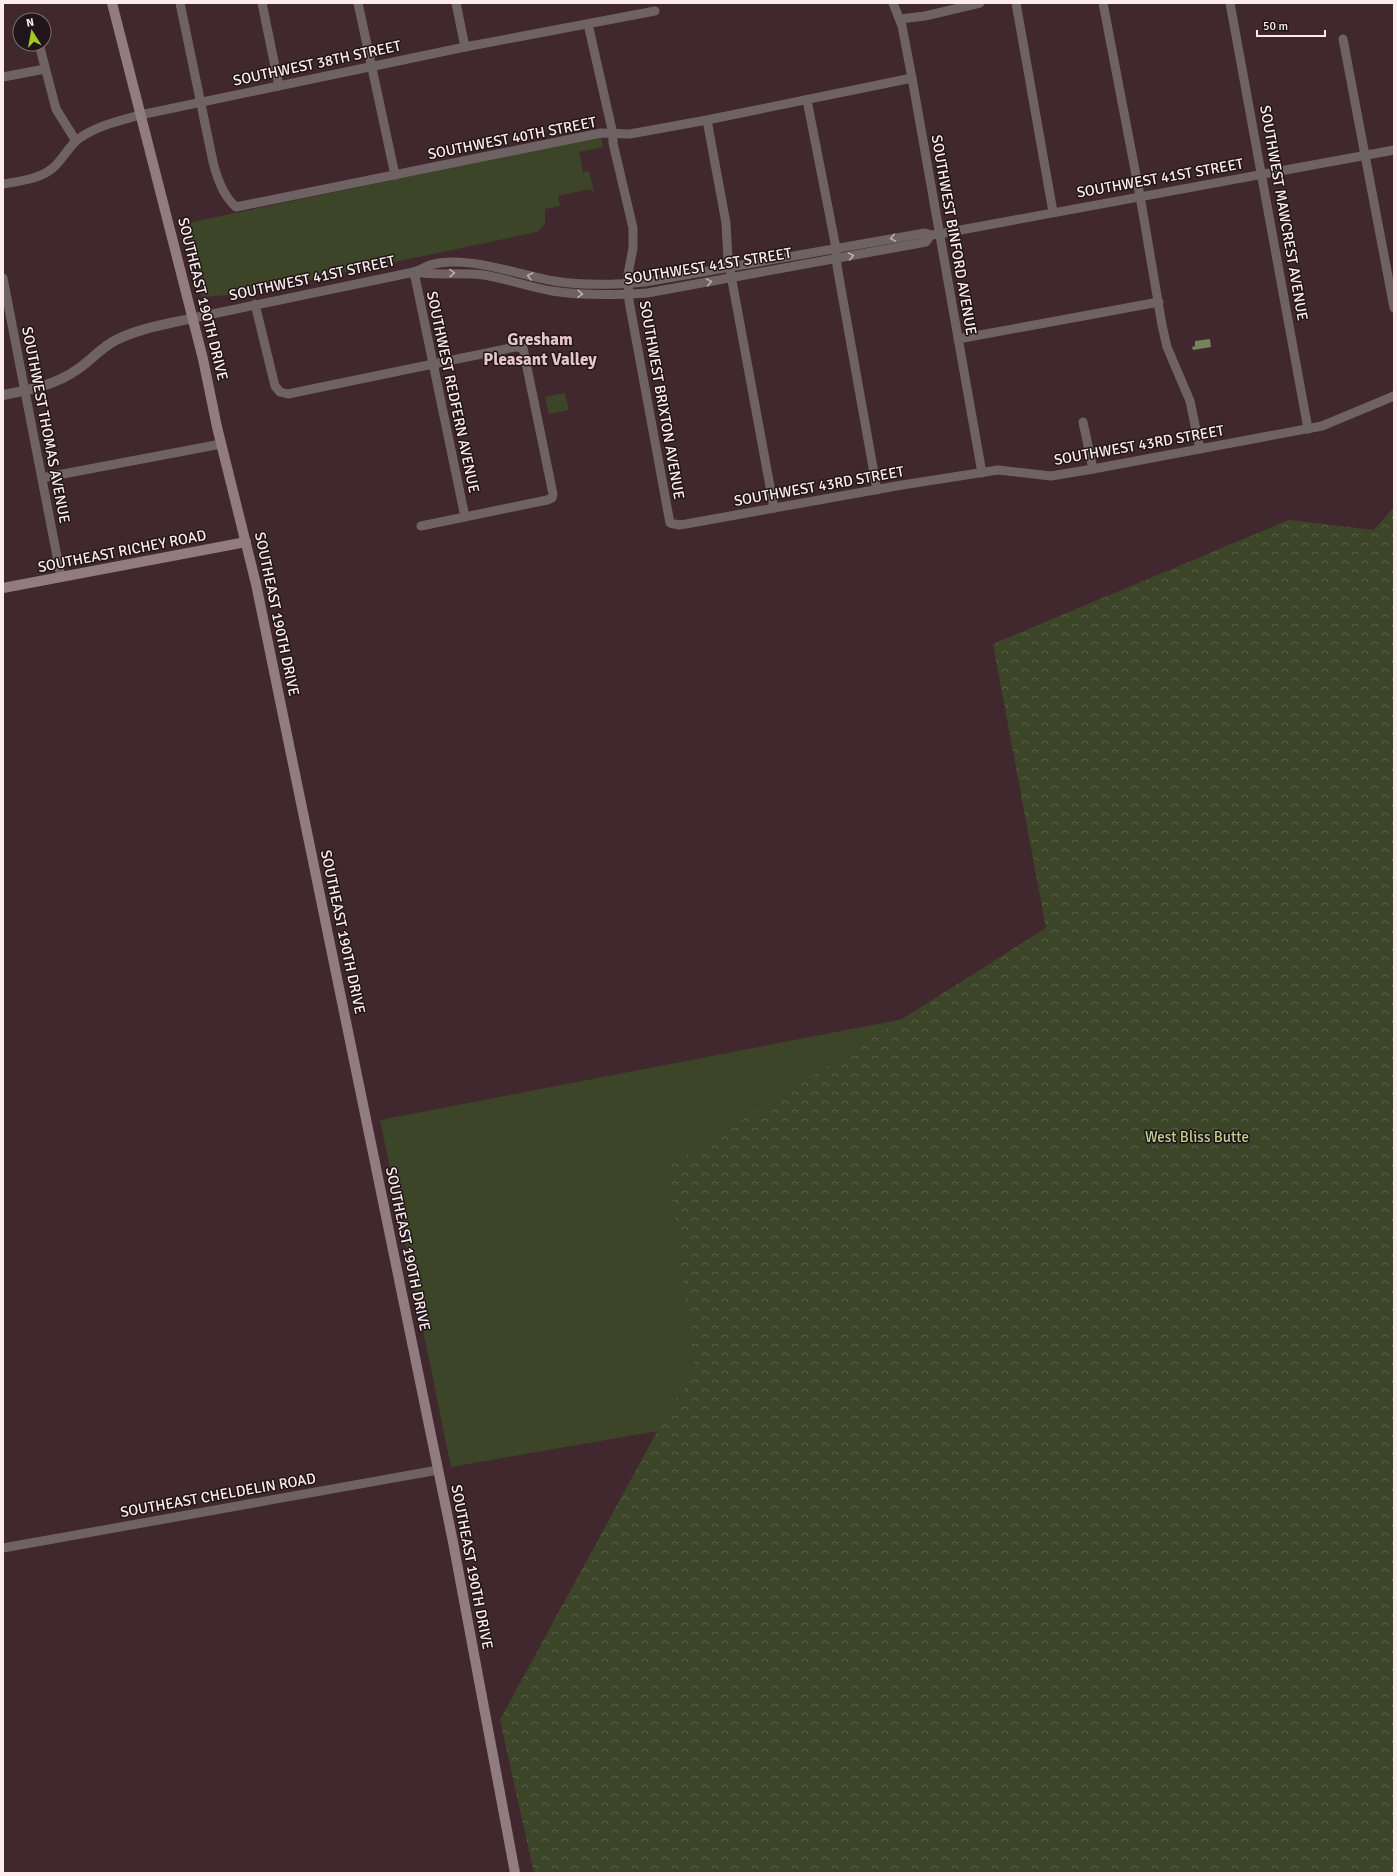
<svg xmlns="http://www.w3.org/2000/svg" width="1397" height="1876" font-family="Signika,sans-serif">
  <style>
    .green { fill: #3c4528 }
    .forest { fill: url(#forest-crowns) }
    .water { fill: #76825d }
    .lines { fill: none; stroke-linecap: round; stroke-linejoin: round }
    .minor { stroke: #6f6265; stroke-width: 9 }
    .tertiary { stroke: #6f6265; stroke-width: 10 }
    .secondary { stroke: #917d81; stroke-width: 10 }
    .oneway { stroke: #bdadb1 }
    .labels { text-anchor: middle; stroke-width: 3; stroke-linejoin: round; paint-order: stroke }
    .street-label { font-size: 15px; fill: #fcebef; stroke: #201518 }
    .park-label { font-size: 15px; fill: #bdd192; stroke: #201518 }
    .quarter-label { font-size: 17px; font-weight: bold; fill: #e5c4cb; stroke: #201518 }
  </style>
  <defs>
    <pattern id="forest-crowns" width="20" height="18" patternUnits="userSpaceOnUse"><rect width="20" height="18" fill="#3c4528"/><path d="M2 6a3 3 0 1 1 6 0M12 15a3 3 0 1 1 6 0" fill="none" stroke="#596048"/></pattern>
  </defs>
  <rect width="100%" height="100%" fill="#41282f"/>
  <g class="green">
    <polygon points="601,136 603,147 579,152 583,172 589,171 594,191 592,192 591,189 558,196 560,206 545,209 545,224 537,232 309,280 229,295 202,297 183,224"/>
    <polygon points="565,393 569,410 549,414 545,397"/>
    <polygon points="950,1010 1394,1303 451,1467 380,1120"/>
  </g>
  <polygon class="forest" points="1394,507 1394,1873 534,1873 500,1720 672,1404 696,1375 668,1167 1046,928 993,644 1289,520 1374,530"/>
  <polygon class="water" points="1210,339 1211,347 1193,350 1192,347 1195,346 1195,341"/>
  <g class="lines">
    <g class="minor">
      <path d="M180,3l33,159c4,16 10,34 23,45l365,-74 29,1 77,-14 205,-42"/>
      <polyline points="262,3 279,86"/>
      <polyline points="358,3 395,175"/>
      <polyline points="456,3 465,47"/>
      <polyline points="893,3 902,26 912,78 982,473"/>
      <polyline points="1016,3 1053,212"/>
      <polyline points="1103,3 1140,196 1162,325 1167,347 1190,401 1200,449"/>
      <polyline points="1230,3 1308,429"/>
      <polyline points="34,19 34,20"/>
      <polyline points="900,19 925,16 980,3"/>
      <polyline points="588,24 613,134 613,143 633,228 633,248 628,274 629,301 670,523 679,525 686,524 902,485 998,470 1051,476 1093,469 1322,426 1394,396"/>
      <polyline points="1343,39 1394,308"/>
      <polyline points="39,44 56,109 76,141"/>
      <polyline points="3,77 45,69"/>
      <polyline points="807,100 836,248 837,266 877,490"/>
      <polyline points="707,120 726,223 728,259 774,508"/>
      <path d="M3,184c17,-3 39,-5 52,-18 8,-8 14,-19 22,-26 18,-14 42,-19 63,-25l325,-68 190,-36"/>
      <path d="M414,272c5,-2 11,-5 16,-7 36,-11 88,10 124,16 30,5 60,4 91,1l280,-49 6,2 8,-1 455,-84"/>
      <polyline points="414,272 465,517"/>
      <polyline points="3,278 61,577"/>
      <polyline points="255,304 275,386 280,392 288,394 515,347 523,348 553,494 552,498 547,500 421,526"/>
      <path d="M193,318l221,-46c23,4 46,0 70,3 23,4 45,12 68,16 31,5 64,4 95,2l279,-51 5,-7"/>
      <polyline points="958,339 1159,302"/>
      <polyline points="1083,422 1093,469"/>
      <polyline points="42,478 221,444"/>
      <polyline points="3,1548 438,1470"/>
    </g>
    <path class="tertiary" d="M3,395c26,-5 53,-10 75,-26 13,-9 24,-22 38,-29 24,-12 52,-16 77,-22"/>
    <g class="secondary">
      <polyline points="112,3 203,359 217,427 256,584 453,1542 515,1873"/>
      <polyline points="3,588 246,542"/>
    </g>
  </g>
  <defs><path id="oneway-chevron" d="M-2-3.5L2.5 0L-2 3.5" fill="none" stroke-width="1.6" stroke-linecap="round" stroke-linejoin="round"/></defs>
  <g class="oneway">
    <use href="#oneway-chevron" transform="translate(893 238) rotate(170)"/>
    <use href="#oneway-chevron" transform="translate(851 256) rotate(-10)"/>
    <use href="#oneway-chevron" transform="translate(452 273) rotate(-2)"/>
    <use href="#oneway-chevron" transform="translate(530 276) rotate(-166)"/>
    <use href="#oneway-chevron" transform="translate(709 282) rotate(-10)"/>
    <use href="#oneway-chevron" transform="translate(580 294) rotate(3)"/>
  </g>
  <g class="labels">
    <g class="street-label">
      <text transform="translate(317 63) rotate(-12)" y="5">SOUTHWEST 38TH STREET</text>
      <text transform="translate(512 138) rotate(-11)" y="5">SOUTHWEST 40TH STREET</text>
      <text transform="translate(1160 178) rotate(-10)" y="5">SOUTHWEST 41ST STREET</text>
      <text transform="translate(1284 213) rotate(80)" y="5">SOUTHWEST MAWCREST AVENUE</text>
      <text transform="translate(954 235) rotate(80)" y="5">SOUTHWEST BINFORD AVENUE</text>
      <text transform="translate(708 266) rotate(-9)" y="5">SOUTHWEST 41ST STREET</text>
      <text transform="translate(312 278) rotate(-12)" y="5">SOUTHWEST 41ST STREET</text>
      <text transform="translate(203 299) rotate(76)" y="5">SOUTHEAST 190TH DRIVE</text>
      <text transform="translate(453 392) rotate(78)" y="5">SOUTHWEST REDFERN AVENUE</text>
      <text transform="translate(662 400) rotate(80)" y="5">SOUTHWEST BRIXTON AVENUE</text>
      <text transform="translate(46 425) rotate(79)" y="5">SOUTHWEST THOMAS AVENUE</text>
      <text transform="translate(1139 445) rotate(-10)" y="5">SOUTHWEST 43RD STREET</text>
      <text transform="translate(819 486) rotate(-10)" y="5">SOUTHWEST 43RD STREET</text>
      <text transform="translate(122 551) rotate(-11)" y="5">SOUTHEAST RICHEY ROAD</text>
      <text transform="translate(277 614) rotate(78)" y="5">SOUTHEAST 190TH DRIVE</text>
      <text transform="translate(343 932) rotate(78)" y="5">SOUTHEAST 190TH DRIVE</text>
      <text transform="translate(408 1249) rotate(78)" y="5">SOUTHEAST 190TH DRIVE</text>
      <text transform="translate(218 1495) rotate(-10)" y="5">SOUTHEAST CHELDELIN ROAD</text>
      <text transform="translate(472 1567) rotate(79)" y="5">SOUTHEAST 190TH DRIVE</text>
    </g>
    <g class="park-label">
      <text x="1197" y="1142">West Bliss Butte</text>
    </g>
    <g class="quarter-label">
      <text x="540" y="345">Gresham<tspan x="540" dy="20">Pleasant Valley</tspan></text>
    </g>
  </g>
  <rect width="1397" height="1876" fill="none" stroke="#fcebef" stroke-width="8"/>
  <g transform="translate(32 32) rotate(349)"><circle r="19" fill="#201518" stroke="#786b6e"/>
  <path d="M0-3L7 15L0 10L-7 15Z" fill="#a3c927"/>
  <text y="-6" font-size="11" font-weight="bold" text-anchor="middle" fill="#fcebef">N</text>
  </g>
  <path d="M1257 30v6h68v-6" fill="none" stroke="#fcebef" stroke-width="2"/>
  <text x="1263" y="30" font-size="12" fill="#fcebef" stroke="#201518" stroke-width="3" paint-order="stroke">50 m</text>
</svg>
